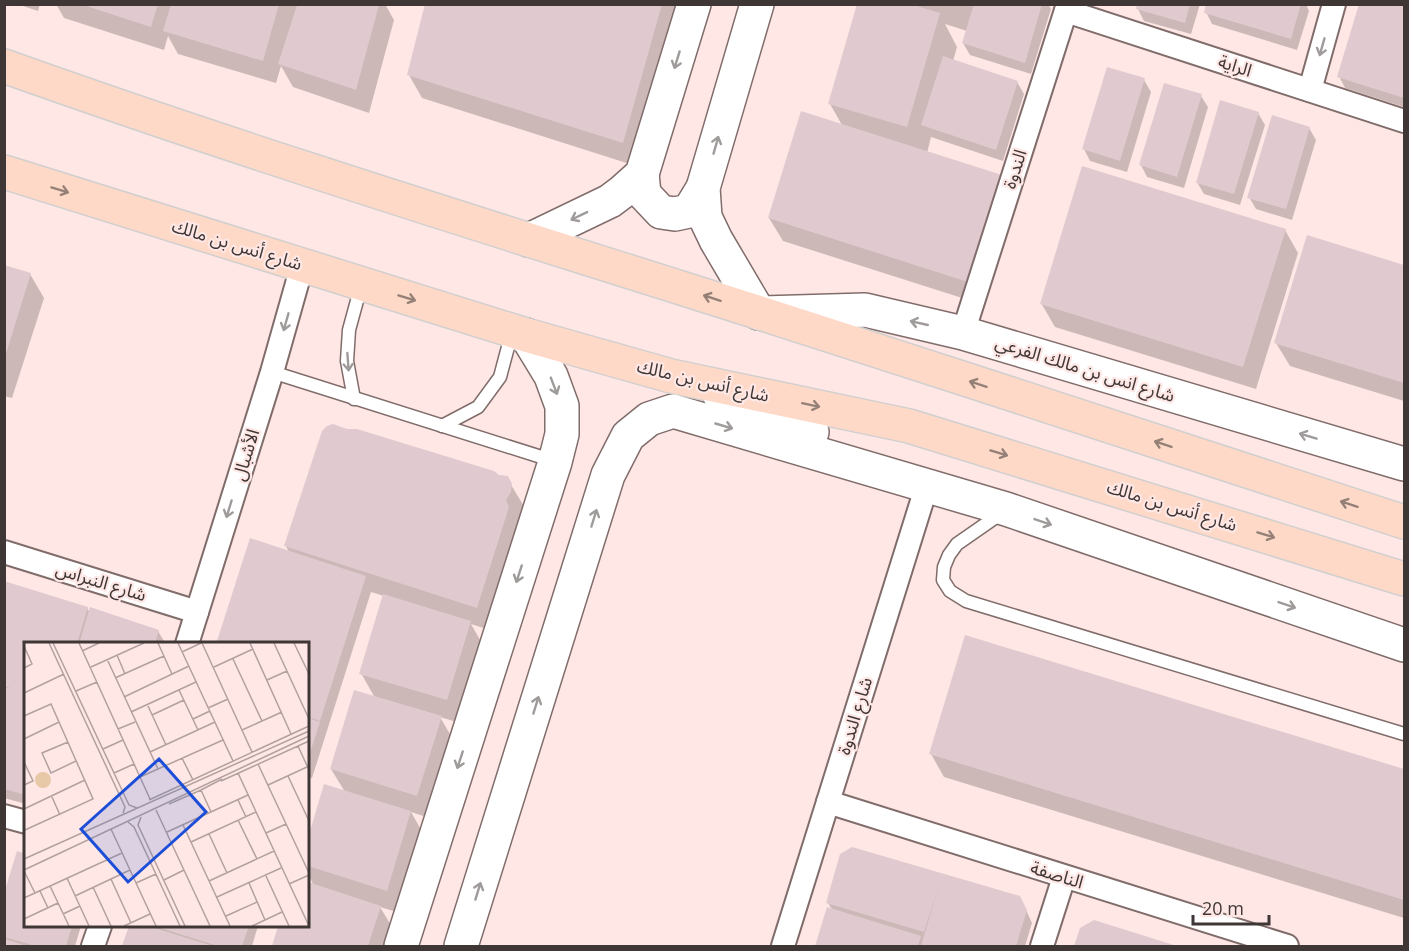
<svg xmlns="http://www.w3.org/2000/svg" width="1409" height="951" font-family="'Open Sans','Noto Sans Arabic',sans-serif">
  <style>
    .shadow { fill: #0003 }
    .building { fill: #e0cacf }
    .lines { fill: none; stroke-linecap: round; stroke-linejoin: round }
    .lane-casing { stroke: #806d6b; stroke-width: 15 }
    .street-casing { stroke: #806d6b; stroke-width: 26 }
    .secondary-casing { stroke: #806d6b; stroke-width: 36 }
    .primary-casing { stroke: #d1cfcf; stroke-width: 36 }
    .lane { stroke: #fff; stroke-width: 12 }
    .street { stroke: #fff; stroke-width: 22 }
    .secondary { stroke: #fff; stroke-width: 33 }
    .primary { stroke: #fed9c7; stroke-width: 33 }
    .oneway { stroke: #9f9b9a }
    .oneway2 { stroke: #958077 }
    .labels { text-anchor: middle; stroke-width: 4.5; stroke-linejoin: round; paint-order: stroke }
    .street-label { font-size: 18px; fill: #3f3736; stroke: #fee7e5 }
    .inset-road { fill: none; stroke: #b2a19f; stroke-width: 1.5 }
    .view { fill: #1d4ed8; fill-opacity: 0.15; stroke: #1d4ed8; stroke-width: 3 }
    .inset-edge { fill: none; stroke: #3f3736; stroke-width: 3 }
  </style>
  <rect width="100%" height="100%" fill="#fee7e5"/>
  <g class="shadow">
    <polygon points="17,4 40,4 38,11"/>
    <polygon points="56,4 385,4 394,20 369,113 293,87 281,66 276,83 178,54 168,36 164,50 64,18"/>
    <polygon points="427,4 681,4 636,166 422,98 409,75"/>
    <polygon points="859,4 1048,4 1051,9 1031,74 970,55 963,43 967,31 945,24 957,47 953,61 1017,82 1024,94 1003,161 931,137 927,153 981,304 783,241 769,218 842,125 830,104"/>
    <polygon points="1139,4 1200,4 1191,34 1144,21 1138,9"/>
    <polygon points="1208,4 1306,4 1309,11 1297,50 1212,24 1206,12"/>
    <polygon points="1360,4 1404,4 1404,107 1345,88 1339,76"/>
    <polygon points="1144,80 1151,92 1127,172 1090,161 1084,149"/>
    <polygon points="1201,96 1208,107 1184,188 1147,177 1141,165"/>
    <polygon points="1258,113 1265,125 1240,205 1204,194 1197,182"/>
    <polygon points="1309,128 1316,140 1292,220 1256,209 1249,197"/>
    <polygon points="1285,230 1298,253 1256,389 1055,327 1041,303"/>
    <polygon points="1308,237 1404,266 1404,401 1290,366 1276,343"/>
    <polygon points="4,266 30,274 44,298 12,398 4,396"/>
    <polygon points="498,477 507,478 525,508 490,630 471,624 483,645 460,723 440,717 454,741 430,818 411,812 424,835 400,913 380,907 394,930 389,946 273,946 280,926 308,926 308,884 314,886 308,874 308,843 325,786 345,792 331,769 375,698 361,673 384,596 371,592 312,778 308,777 308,644 289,552 286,546"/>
    <polygon points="4,582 87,608 90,613 158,631 165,643 26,644 26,804 4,798"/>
    <polygon points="966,636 1404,771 1404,918 944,777 931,754"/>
    <polygon points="308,777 310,782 308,792"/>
    <polygon points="841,855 1026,910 1032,923 1025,946 817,946 828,909 833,911 828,903"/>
    <polygon points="4,898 26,926 81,926 75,946 4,946"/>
    <polygon points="1094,922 1174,946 1076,946 1081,929"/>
    <polygon points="130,926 258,926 252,946 124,946"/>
  </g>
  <g class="building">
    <polygon points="80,4 158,4 151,27"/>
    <polygon points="171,4 279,4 263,61 163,31"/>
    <polygon points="425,4 662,4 623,143 407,75"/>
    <polygon points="857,4 910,4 940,13 907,127 828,104"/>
    <polygon points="974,4 1042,4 1025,63 962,43"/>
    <polygon points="1137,4 1190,4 1185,23 1136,9"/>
    <polygon points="1206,4 1301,4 1291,39 1204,13"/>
    <polygon points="1359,4 1404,4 1404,98 1337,77"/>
    <polygon points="297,5 379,5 356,90 278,64"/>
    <polygon points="943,56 1018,81 996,150 921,125"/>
    <polygon points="1107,67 1145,78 1120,161 1082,149"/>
    <polygon points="1164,83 1202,94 1177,177 1139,165"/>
    <polygon points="1220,100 1259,112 1234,194 1196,183"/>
    <polygon points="801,111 1002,175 968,282 768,218"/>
    <polygon points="1272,115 1310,127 1286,209 1247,198"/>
    <polygon points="1082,166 1286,229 1243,367 1040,304"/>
    <polygon points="1307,235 1404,265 1404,383 1274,343"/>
    <polygon points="4,265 31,273 5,357 4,357"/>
    <polygon points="333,424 347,429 357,429 494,471 499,475 508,476 512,484 511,492 506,500 509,507 477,608 284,546 322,431 327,426"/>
    <polygon points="250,538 366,576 320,721 308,717 308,644 216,644"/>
    <polygon points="4,581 88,607 77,644 26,644 26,795 4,789 4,687 13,689 4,686"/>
    <polygon points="383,594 471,621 447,700 359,674"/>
    <polygon points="90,607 159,630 155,644 79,644"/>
    <polygon points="965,635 1404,769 1404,900 929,754"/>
    <polygon points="354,690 442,716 417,796 330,769"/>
    <polygon points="308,718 320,722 308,759"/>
    <polygon points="324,784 411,811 387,891 308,866 308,838"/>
    <polygon points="852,847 1020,896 1027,910 1016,946 921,946 939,885 924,932 826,903 840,854"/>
    <polygon points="17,851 26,854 26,926 72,926 66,946 36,946 4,937 4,893"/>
    <polygon points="308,882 381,906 368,946 272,946 278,926 308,926"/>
    <polygon points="827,907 921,936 918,946 815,946"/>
    <polygon points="1094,920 1177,946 1074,946 1080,928"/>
    <polygon points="129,926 148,926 213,946 122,946"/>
    <polygon points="154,926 249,926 242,946 218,946"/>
    <polygon points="5,939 27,946 5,946"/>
  </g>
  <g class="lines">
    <g class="lane-casing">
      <g id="lane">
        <polyline points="272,372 554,461"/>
        <polyline points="354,399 347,361 349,330 361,286"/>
        <polyline points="442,426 478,407 500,377 512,332"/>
        <polyline points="1003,512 957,544 949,555 944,567 943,580 950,591 966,601 1404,734"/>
      </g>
    </g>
    <g class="street-casing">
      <g id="street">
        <polyline points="1066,11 1404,121"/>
        <polyline points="1310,90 1334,4"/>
        <polyline points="963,333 1068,4"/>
        <polyline points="4,552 197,612"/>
        <polyline points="187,644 272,372 302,266"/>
        <polyline points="828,802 1287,946"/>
        <polyline points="4,816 26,822"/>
        <polyline points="93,946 100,926"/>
        <polyline points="783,946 927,485"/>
        <polyline points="1042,946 1064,877"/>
      </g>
    </g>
    <g class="secondary-casing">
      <g id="secondary">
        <polyline points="757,4 703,188 705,217 716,240 759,313 865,310 963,333 1404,464"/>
        <polyline points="642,174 644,194 661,212 675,214 689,211 703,188"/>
        <polyline points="529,240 610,201 622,192 642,174 694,4"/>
        <polyline points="720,396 812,432"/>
        <polyline points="401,946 555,462 562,434 562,406 551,376 526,335"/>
        <polyline points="461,946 608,475 628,436 649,419 673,411 1006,509 1404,645"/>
      </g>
    </g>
    <g class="primary-casing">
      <g id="primary">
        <path d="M4,66c249,89 501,166 753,246 216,69 432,140 647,210"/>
        <polyline points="4,172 526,335 671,376 909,426 1404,579"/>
      </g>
    </g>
    <use href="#lane" class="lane"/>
    <use href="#street" class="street"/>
    <use href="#secondary" class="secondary"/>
    <use href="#primary" class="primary"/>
  </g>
  <defs><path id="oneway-shaft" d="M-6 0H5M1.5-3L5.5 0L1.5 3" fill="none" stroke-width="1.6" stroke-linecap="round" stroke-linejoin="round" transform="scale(1.5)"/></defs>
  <g class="oneway">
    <use href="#oneway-shaft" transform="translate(1322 47) rotate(106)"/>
    <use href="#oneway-shaft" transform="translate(677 60) rotate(107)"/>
    <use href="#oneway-shaft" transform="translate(716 145) rotate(-74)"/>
    <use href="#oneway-shaft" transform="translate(579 216) rotate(154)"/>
    <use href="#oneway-shaft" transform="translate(286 322) rotate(106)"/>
    <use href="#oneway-shaft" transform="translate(919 323) rotate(-167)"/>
    <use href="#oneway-shaft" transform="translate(348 362) rotate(86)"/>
    <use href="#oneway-shaft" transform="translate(554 386) rotate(69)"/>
    <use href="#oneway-shaft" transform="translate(724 426) rotate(16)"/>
    <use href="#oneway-shaft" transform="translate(1308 436) rotate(-163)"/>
    <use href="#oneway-shaft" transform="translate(229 509) rotate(107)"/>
    <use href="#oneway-shaft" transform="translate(594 518) rotate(-73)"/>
    <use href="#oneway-shaft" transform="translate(1043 522) rotate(19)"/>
    <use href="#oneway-shaft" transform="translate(519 574) rotate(108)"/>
    <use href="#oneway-shaft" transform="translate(1287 605) rotate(19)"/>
    <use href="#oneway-shaft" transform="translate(536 705) rotate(-73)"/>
    <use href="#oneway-shaft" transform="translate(460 760) rotate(108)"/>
    <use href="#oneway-shaft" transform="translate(478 891) rotate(-73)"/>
  </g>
  <g class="oneway2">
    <use href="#oneway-shaft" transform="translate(60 190) rotate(17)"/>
    <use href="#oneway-shaft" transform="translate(407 298) rotate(17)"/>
    <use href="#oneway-shaft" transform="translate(712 298) rotate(-162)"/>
    <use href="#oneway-shaft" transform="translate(978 384) rotate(-162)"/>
    <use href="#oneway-shaft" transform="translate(811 405) rotate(12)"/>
    <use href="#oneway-shaft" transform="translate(1163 444) rotate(-162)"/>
    <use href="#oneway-shaft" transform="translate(999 453) rotate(17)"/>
    <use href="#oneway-shaft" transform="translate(1349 504) rotate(-162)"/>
    <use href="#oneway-shaft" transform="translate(1266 535) rotate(17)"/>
  </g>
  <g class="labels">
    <g class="street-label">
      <text transform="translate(1235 66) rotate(18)" y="6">الراية</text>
      <text transform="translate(1015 169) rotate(-72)" y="6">الندوة</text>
      <text transform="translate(237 245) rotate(17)" y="6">شارع أنس بن مالك</text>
      <text transform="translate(1085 369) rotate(17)" y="6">شارع انس بن مالك الفرعي</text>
      <text transform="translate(703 381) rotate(13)" y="6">شارع أنس بن مالك</text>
      <text transform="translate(246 455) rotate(-73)" y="6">الأشبال</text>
      <text transform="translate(1172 506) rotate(17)" y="6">شارع أنس بن مالك</text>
      <text transform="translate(101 582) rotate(17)" y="6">شارع النبراس</text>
      <text transform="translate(855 716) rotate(-73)" y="6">شارع الندوة</text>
      <text transform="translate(1057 875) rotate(17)" y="6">الناصفة</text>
    </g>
  </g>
  <g transform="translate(24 642)">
    <rect width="285" height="285" fill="#fee7e5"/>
    <path d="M11 138a8 8 0 1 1 16 0a8 8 0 1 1-16 0Z" fill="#e7c9a8"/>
    <path class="inset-road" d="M25,1l76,164 -2,6M29,1l76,162 8,3M55,1l71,156M134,1l14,31M154,1l55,118M178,1l50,109M226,1l41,91M250,1l35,76M270,1l15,31M0,4l8,18 -8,4M58,9l17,-8M158,10l19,-9M93,13l8,19M83,17l51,110M209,17l29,62M67,25l53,-24M190,25l39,-18M91,36l49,-22M243,38l20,-9M155,48l19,40M52,49l21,-9M0,51l40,-19M100,55l65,-31M124,64l18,39M184,66l20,-9M107,70l65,-30M128,73l32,-15M0,74l27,-12 42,95 -68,31M169,77l17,-8M94,87l17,-7M218,88l40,-18M0,97l35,-17M44,100l-26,11 9,20 25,-12M274,104l11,24M79,107l20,-9M126,110l65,-30M158,116l11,22M0,120l9,19 -9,4M234,122l51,109M90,131l20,-9M214,131l71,153M264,134l21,45M116,135l83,-37M197,139l88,-40M244,143l39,-18M177,148l10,22M177,148l21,-11M28,155l8,18M125,158l160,-74M214,158l8,17M145,162l32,-14M0,167l61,-29M132,168l54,116M117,175l-3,8 47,101M214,178l19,39M104,180l6,5 46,99M159,183l47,101M87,187l45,97M143,190l81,-37M242,191l20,-9M185,192l18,39M167,200l65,-30M0,217l285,-128M0,228l285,-134M0,229l11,22M242,234l23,50M43,236l22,48M87,237l20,44M140,238l20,-10M185,239l65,-30M112,241l20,-9M225,241l16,37M265,242l20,-9M26,244l19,40M69,245l18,39M16,249l8,17M51,254l55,-26M193,255l64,-29M0,256l98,-45M39,272l17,-8M202,274l31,-14M0,277l34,-16M100,284l26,-12M228,284l30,-14"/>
    <path class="view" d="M135,117l47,53 -78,70 -47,-53z"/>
    <rect width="285" height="285" class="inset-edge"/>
  </g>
  <rect width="1409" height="951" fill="none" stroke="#3f3736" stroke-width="12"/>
  <path d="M1193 915v9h76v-9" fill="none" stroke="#3f3736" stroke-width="3"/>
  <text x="1202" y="915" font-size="18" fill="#3f3736" stroke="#fee7e5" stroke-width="4.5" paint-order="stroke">20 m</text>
</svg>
